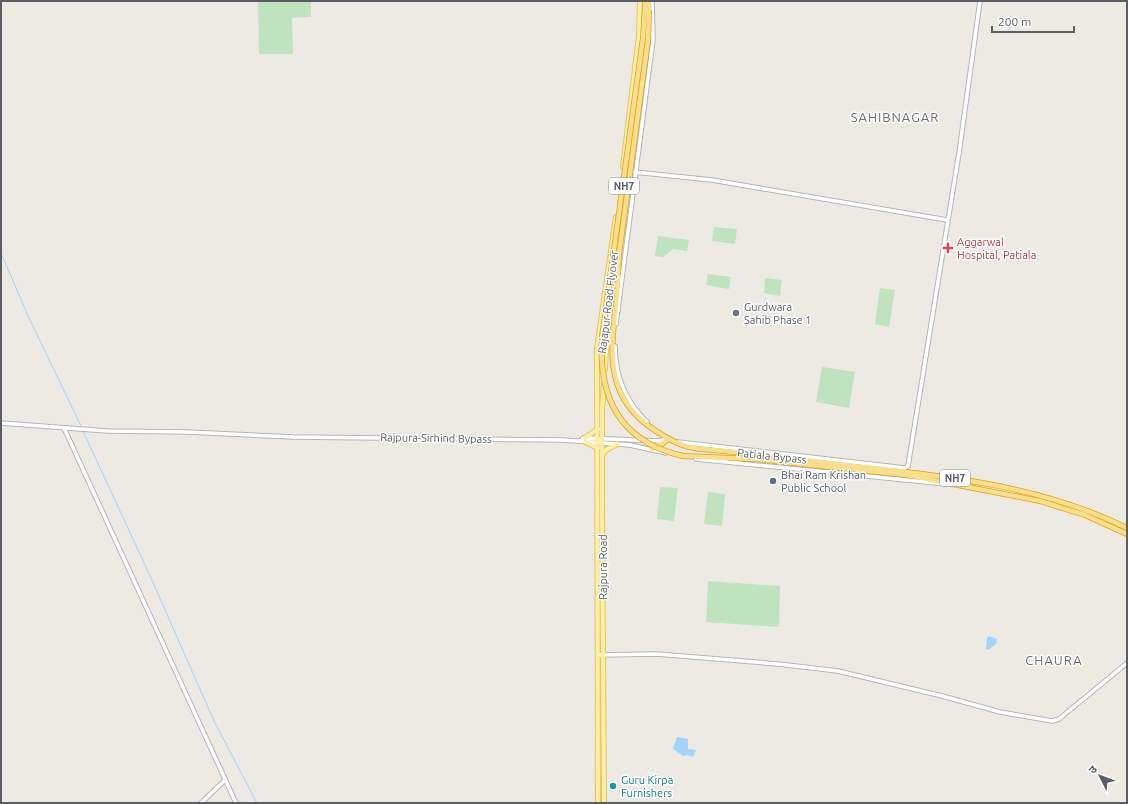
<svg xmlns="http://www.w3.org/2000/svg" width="1128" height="804" font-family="Ubuntu,'Noto Sans Devanagari',sans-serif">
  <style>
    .green { fill: #bfe3bf }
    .water { fill: #a3d4fb }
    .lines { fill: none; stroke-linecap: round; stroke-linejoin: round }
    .stream { stroke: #a3d4fb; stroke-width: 1 }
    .secondary-casing { stroke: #b3b6bc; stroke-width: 5.5 }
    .primary-casing { stroke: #eac45d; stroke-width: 6 }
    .highway-casing { stroke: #e4a20a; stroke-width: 6 }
    .secondary { stroke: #fff; stroke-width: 3.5 }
    .primary { stroke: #fbefa8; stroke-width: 4 }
    .highway { stroke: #f8de8d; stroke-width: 4.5 }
    .highway-bridge-casing { stroke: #e4a20a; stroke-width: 6; stroke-linecap: butt }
    .highway-bridge { stroke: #f8de8d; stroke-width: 4.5 }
    .health-dot { fill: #e0444e; stroke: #fff; stroke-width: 1.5 }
    .worship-dot { fill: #6b7280; stroke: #fff; stroke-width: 1.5 }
    .service-dot { fill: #5c6f8a; stroke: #fff; stroke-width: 1.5 }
    .culture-dot { fill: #0f9aa8; stroke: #fff; stroke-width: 1.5 }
    .labels { text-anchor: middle; stroke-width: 3; stroke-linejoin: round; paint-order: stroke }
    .shield { fill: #fff; stroke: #8c8e91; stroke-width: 1 }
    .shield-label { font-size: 10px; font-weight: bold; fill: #5a5d62 }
    .health-label { font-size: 11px; fill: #be3a42; stroke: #fff; text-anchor: start }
    .street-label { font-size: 11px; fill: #5a5d62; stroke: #fff }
    .worship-label { font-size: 11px; fill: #5b616d; stroke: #fff; text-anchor: start }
    .service-label { font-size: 11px; fill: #4e5e75; stroke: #fff; text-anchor: start }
    .culture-label { font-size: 11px; fill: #0d838f; stroke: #fff; text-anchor: start }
    .quarter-label { font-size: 13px; letter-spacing: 1px; fill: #6b6f74; stroke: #fff }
  </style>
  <rect width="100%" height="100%" fill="#eceae2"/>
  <g class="green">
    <polygon points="258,1 311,1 311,17 292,18 293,54 259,54"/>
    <polygon points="714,227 737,229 735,244 712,241"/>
    <polygon points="658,236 689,240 687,251 673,249 663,257 655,256"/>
    <polygon points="708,274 731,277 729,289 706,285"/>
    <polygon points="765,278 782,280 780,296 764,293"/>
    <polygon points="880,288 895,290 889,327 875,324"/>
    <polygon points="822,367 855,372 849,408 816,402"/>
    <polygon points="660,487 678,488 674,521 657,519"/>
    <polygon points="708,492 725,494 722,526 704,524"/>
    <polygon points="708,581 780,586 779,627 706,622"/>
  </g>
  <g class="water">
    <polygon points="989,636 997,639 996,644 988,650 986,648 987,638"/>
    <polygon points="677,737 688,739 688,749 696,750 693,757 687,755 683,756 673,749"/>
  </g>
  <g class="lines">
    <g class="stream">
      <polyline points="1,253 29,318 82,428"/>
      <polyline points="83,431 151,578 214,721 257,803"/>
    </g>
    <g class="secondary-casing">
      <g id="secondary">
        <polyline points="634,172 712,180 947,220"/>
        <polyline points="616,324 653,40 652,1"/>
        <path d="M615,346c0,31 10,55 32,76"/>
        <polyline points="1,423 107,431 187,432 293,437 563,440 630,445 666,453"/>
        <polyline points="64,428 236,803"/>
        <polyline points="580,441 583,438 660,441 666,438"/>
        <polyline points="678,442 905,468 908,466 959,153 980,1"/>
        <polyline points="696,459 946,484"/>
        <polyline points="599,655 657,654 778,664 838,671 942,696 1000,712 1052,721 1059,719 1127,663"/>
        <polyline points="201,803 225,780"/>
      </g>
    </g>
    <g class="primary-casing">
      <g id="primary">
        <polyline points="623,167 639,36 640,1"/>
        <polyline points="605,369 606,350 612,333"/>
        <polyline points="604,384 602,409 602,505 604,803"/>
        <polyline points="585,438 598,429"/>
        <polyline points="585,442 598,448"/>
        <polyline points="603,454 606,450 617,444"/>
        <polyline points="598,803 597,349 616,217"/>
      </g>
    </g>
    <g class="highway-casing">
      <g id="highway">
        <polyline points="645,1 645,9"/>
        <polyline points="649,1 649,10"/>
        <path d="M619,254c-1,13 -1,27 -2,40 -6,55 -15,103 39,137 15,10 27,16 45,18 51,4 102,11 153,17 93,10 188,20 273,62"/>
        <polyline points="652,449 653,446 662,444 668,439"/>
        <polyline points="683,456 754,459 907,475 1040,501 1085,515 1127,534"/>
      </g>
    </g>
    <use href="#secondary" class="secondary"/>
    <use href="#primary" class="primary"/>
    <use href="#highway" class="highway"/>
    <g class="highway-bridge-casing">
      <g id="highway-bridge">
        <path d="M645,9l-2,29 -41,299c-4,61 18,105 81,119"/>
        <polyline points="619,254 648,40 649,10"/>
      </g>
    </g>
    <use href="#highway-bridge" class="highway-bridge"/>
  </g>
  <path class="health-dot" d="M946 242h4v4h4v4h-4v4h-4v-4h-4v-4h4z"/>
  <circle class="worship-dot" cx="736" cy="313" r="4"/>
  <circle class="service-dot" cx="773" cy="481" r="4"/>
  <circle class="culture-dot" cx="613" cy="786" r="4"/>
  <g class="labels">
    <g class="shield">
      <rect x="609" y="178" width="30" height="16" rx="3"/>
      <rect x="940" y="470" width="30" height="16" rx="3"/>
    </g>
    <g class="shield-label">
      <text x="624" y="190">NH7</text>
      <text x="955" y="482">NH7</text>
    </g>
    <g class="health-label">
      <text x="957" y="246">Aggarwal<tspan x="957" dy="13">Hospital, Patiala</tspan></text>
    </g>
    <g class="street-label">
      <text transform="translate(608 302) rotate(-83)" y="4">Rajapur Road Flyover</text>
      <text transform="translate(436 438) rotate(1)" y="4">Rajpura-Sirhind Bypass</text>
      <text transform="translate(772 456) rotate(6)" y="4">Patiala Bypass</text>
      <text transform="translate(603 567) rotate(-90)" y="4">Rajpura Road</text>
    </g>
    <g class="worship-label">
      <text x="744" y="311">Gurdwara<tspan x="744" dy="13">Sahib Phase 1</tspan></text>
    </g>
    <g class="service-label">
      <text x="781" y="479">Bhai Ram Krishan<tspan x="781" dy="13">Public School</tspan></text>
    </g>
    <g class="culture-label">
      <text x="621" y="784">Guru Kirpa<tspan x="621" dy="13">Furnishers</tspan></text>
    </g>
    <g class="quarter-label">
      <text x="895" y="122">SAHIBNAGAR</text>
      <text x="1054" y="665">CHAURA</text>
    </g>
  </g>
  <rect width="1128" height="804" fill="none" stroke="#5a5d62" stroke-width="4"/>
  <g transform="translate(1100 776) rotate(312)" stroke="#ffffff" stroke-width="3" paint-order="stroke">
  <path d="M0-3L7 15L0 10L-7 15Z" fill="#5a5d62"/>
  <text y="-6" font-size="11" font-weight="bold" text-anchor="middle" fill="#5a5d62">उ</text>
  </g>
  <path d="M992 26v6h82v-6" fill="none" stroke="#5a5d62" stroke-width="2"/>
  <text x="998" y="26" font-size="12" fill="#5a5d62" stroke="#ffffff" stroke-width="3" paint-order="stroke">200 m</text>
</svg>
